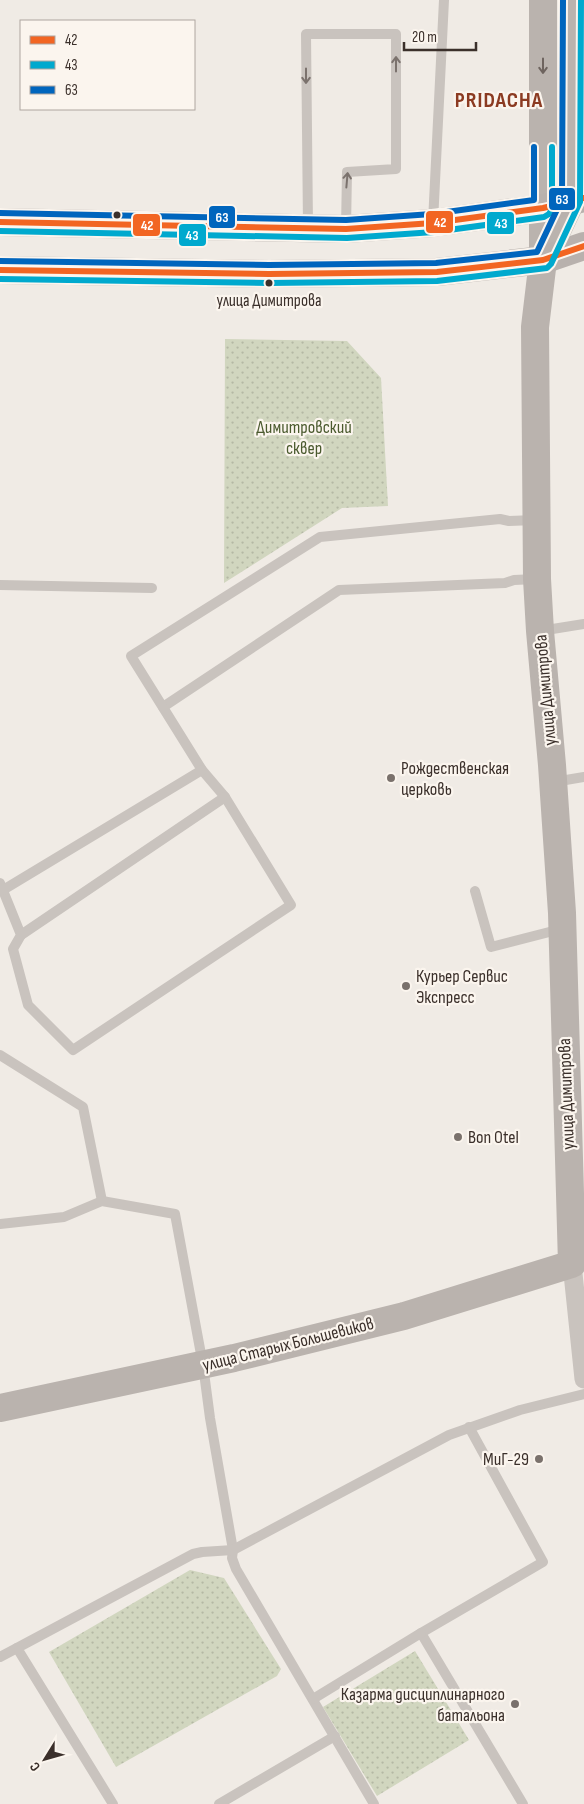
<svg xmlns="http://www.w3.org/2000/svg" width="584" height="1804" font-family="'Sofia Sans Condensed',sans-serif">
  <style>
    .grass { fill: url(#grass-dots) }
    .lines { fill: none; stroke-linecap: round; stroke-linejoin: round }
    .lane { stroke: #c9c3be; stroke-width: 10 }
    .street { stroke: #c9c3be; stroke-width: 19 }
    .secondary { stroke: #bab3ae; stroke-width: 28 }
    .primary { stroke: #b8b1ad; stroke-width: 28 }
    .bus-1-casing { stroke: #fbf5ee; stroke-width: 10 }
    .bus-2-casing { stroke: #fbf5ee; stroke-width: 10 }
    .bus-3-casing { stroke: #fbf5ee; stroke-width: 10 }
    .bus-1 { stroke: #f26522; stroke-width: 6 }
    .bus-2 { stroke: #00a9ce; stroke-width: 6 }
    .bus-3 { stroke: #0065bd; stroke-width: 6 }
    .oneway { stroke: #7b726d }
    .oneway2 { stroke: #6e645f }
    .bus-dot { fill: #3b302b; stroke: #fbf5ee; stroke-width: 2 }
    .poi-dot { fill: #7a716c; stroke: #fbf5ee; stroke-width: 2 }
    .labels { text-anchor: middle; stroke-width: 4.5; stroke-linejoin: round; paint-order: stroke }
    .bus-label { font-size: 17px; fill: #3b302b; stroke: #fbf5ee }
    .park-label { font-size: 18px; fill: #4a5a2e; stroke: #fbf5ee }
    .street-label { font-size: 18px; fill: #3b302b; stroke: #fbf5ee }
    .poi-label { font-size: 18px; fill: #3b302b; stroke: #fbf5ee; text-anchor: start }
    .district-label { font-size: 22px; font-weight: bold; letter-spacing: 1px; fill: #8c3b22; stroke: #fbf5ee }
    .line-badge { stroke: #fbf5ee; stroke-width: 2 }
    .badge-label { font-size: 14px; text-anchor: middle; font-weight: bold; fill: #fff }
  </style>
  <defs>
    <pattern id="grass-dots" width="8" height="8" patternUnits="userSpaceOnUse" patternTransform="scale(1.25)"><rect width="8" height="8" fill="#d1d6bf"/><path d="M2 2h.1M6 6h.1" fill="none" stroke="#b4b8a4" stroke-width="1.8" stroke-linecap="round"/></pattern>
  </defs>
  <rect width="100%" height="100%" fill="#f0ebe5"/>
  <g class="grass">
    <polygon points="225,339 347,341 381,378 388,506 342,508 224,583"/>
    <polygon points="190,1570 224,1578 281,1669 277,1676 116,1767 49,1652"/>
    <polygon points="415,1651 469,1740 377,1796 323,1707"/>
  </g>
  <g class="lines">
    <g class="lane">
      <polyline points="433,222 444,0"/>
      <polyline points="308,226 306,34 396,34 396,169 347,172 346,228"/>
      <polyline points="0,585 152,588"/>
      <polyline points="540,631 584,624"/>
      <polyline points="163,707 339,590 505,583 514,580 536,579"/>
      <polyline points="554,782 584,777"/>
      <polyline points="0,883 21,935 13,949 28,1005 73,1050 291,905 225,797 202,770 131,656 320,537 500,519 509,521 535,520"/>
      <polyline points="3,890 202,770"/>
      <polyline points="475,891 491,947 561,929"/>
      <polyline points="21,935 225,797"/>
      <polyline points="0,1055 83,1107 102,1201"/>
      <polyline points="0,1224 64,1217 102,1201 175,1214 203,1365 210,1418 233,1550 232,1558 236,1569 374,1804"/>
      <polyline points="469,1427 543,1562 421,1633 523,1804"/>
      <polyline points="0,1657 17,1648"/>
      <polyline points="313,1699 421,1633"/>
      <polyline points="113,1804 17,1648 193,1554 202,1552 233,1550 449,1435 520,1410 584,1394"/>
      <polyline points="219,1804 335,1736"/>
    </g>
    <polyline class="street" points="572,1264 584,1379"/>
    <g class="secondary">
      <polyline points="546,254 571,201 573,40 572,0"/>
      <polyline points="0,1408 234,1358 404,1316 572,1264 562,913 552,765 540,631 537,579 535,327 543,260 543,0"/>
    </g>
    <g class="primary">
      <polyline points="0,222 346,229 433,223 543,208 584,198"/>
      <polyline points="0,270 269,274 437,272 543,260 584,246"/>
    </g>
    <g class="bus-1-casing">
      <g id="bus-1">
        <polyline points="0,222 346,229 433,223 543,208 584,198"/>
        <polyline points="0,270 269,274 437,272 543,260 584,246"/>
      </g>
    </g>
    <g class="bus-2-casing">
      <g id="bus-2">
        <polyline points="0,231 347,238 434,232 544,217 549,214 552,209 552,147"/>
        <polyline points="0,279 269,283 437,281 547,268 551,264 580,202 581,0"/>
      </g>
    </g>
    <g class="bus-3-casing">
      <g id="bus-3">
        <polyline points="0,213 346,220 432,214 534,200 534,147"/>
        <polyline points="0,261 269,265 436,263 537,252 562,199 563,0"/>
      </g>
    </g>
    <use href="#bus-1" class="bus-1"/>
    <use href="#bus-2" class="bus-2"/>
    <use href="#bus-3" class="bus-3"/>
  </g>
  <defs><path id="oneway-shaft" d="M-6 0H5M1.5-3L5.5 0L1.5 3" fill="none" stroke-width="1.6" stroke-linecap="round" stroke-linejoin="round" transform="scale(1.25)"/></defs>
  <g class="oneway">
    <use href="#oneway-shaft" transform="translate(396 64) rotate(-90)"/>
    <use href="#oneway-shaft" transform="translate(306 76) rotate(90)"/>
    <use href="#oneway-shaft" transform="translate(347 180) rotate(-85)"/>
  </g>
  <use class="oneway2" href="#oneway-shaft" transform="translate(543 66) rotate(90)"/>
  <g class="bus-dot">
    <circle cx="117" cy="215" r="4.5"/>
    <circle cx="269" cy="283" r="4.5"/>
  </g>
  <g class="poi-dot">
    <circle cx="391" cy="778" r="5"/>
    <circle cx="406" cy="986" r="5"/>
    <circle cx="458" cy="1137" r="5"/>
    <circle cx="539" cy="1459" r="5"/>
    <circle cx="515" cy="1704" r="5"/>
  </g>
  <g class="labels">
    <g class="bus-label">
      <text x="269" y="306">улица Димитрова</text>
    </g>
    <g class="park-label">
      <text x="304" y="433">Димитровский<tspan x="304" dy="21">сквер</tspan></text>
    </g>
    <g class="street-label">
      <text transform="translate(545 690) rotate(-95)" y="6">улица Димитрова</text>
      <text transform="translate(566 1094) rotate(-92)" y="6">улица Димитрова</text>
      <text transform="translate(288 1344) rotate(-14)" y="6">улица Старых Большевиков</text>
    </g>
    <g class="poi-label">
      <text x="401" y="774">Рождественская<tspan x="401" dy="21">церковь</tspan></text>
      <text x="416" y="982">Курьер Сервис<tspan x="416" dy="21">Экспресс</tspan></text>
      <text x="468" y="1143">Bon Otel</text>
      <text x="529" y="1465" text-anchor="end">МиГ-29</text>
      <text x="505" y="1700" text-anchor="end">Казарма дисциплинарного<tspan x="505" dy="21">батальона</tspan></text>
    </g>
    <g class="district-label">
      <text x="499" y="107">PRIDACHA</text>
    </g>
  </g>
  <g class="line-badge">
    <rect x="548" y="187" width="28" height="24" rx="5" fill="#0065bd"/>
    <rect x="208" y="205" width="28" height="24" rx="5" fill="#0065bd"/>
    <rect x="425" y="210" width="29" height="24" rx="5" fill="#f26522"/>
    <rect x="486" y="211" width="29" height="24" rx="5" fill="#00a9ce"/>
    <rect x="132" y="213" width="29" height="24" rx="5" fill="#f26522"/>
    <rect x="178" y="223" width="29" height="24" rx="5" fill="#00a9ce"/>
  </g>
  <g class="badge-label">
    <text x="562" y="204">63</text>
    <text x="222" y="222">63</text>
    <text x="440" y="227">42</text>
    <text x="501" y="228">43</text>
    <text x="147" y="230">42</text>
    <text x="192" y="240">43</text>
  </g>
  <rect x="20" y="20" width="175" height="90" fill="#fbf5ee" stroke="#aea6a0"/>
  <rect x="30" y="36" width="25" height="8" fill="#f26522" stroke="#aea6a0"/>
  <text x="65" y="45" font-size="15" fill="#3b302b">42</text>
  <rect x="30" y="61" width="25" height="8" fill="#00a9ce" stroke="#aea6a0"/>
  <text x="65" y="70" font-size="15" fill="#3b302b">43</text>
  <rect x="30" y="86" width="25" height="8" fill="#0065bd" stroke="#aea6a0"/>
  <text x="65" y="95" font-size="15" fill="#3b302b">63</text>
  <g transform="translate(45 1759) rotate(233)" stroke="#fbf5ee" stroke-width="4" paint-order="stroke">
  <path d="M0-4L9 19L0 12L-9 19Z" fill="#3b302b"/>
  <text y="-8" font-size="14" font-weight="bold" text-anchor="middle" fill="#3b302b">С</text>
  </g>
  <path d="M404 42v8h72v-8" fill="none" stroke="#3b302b" stroke-width="2.5"/>
  <text x="412" y="42" font-size="15" fill="#3b302b" stroke="#fbf5ee" stroke-width="4" paint-order="stroke">20 m</text>
</svg>
